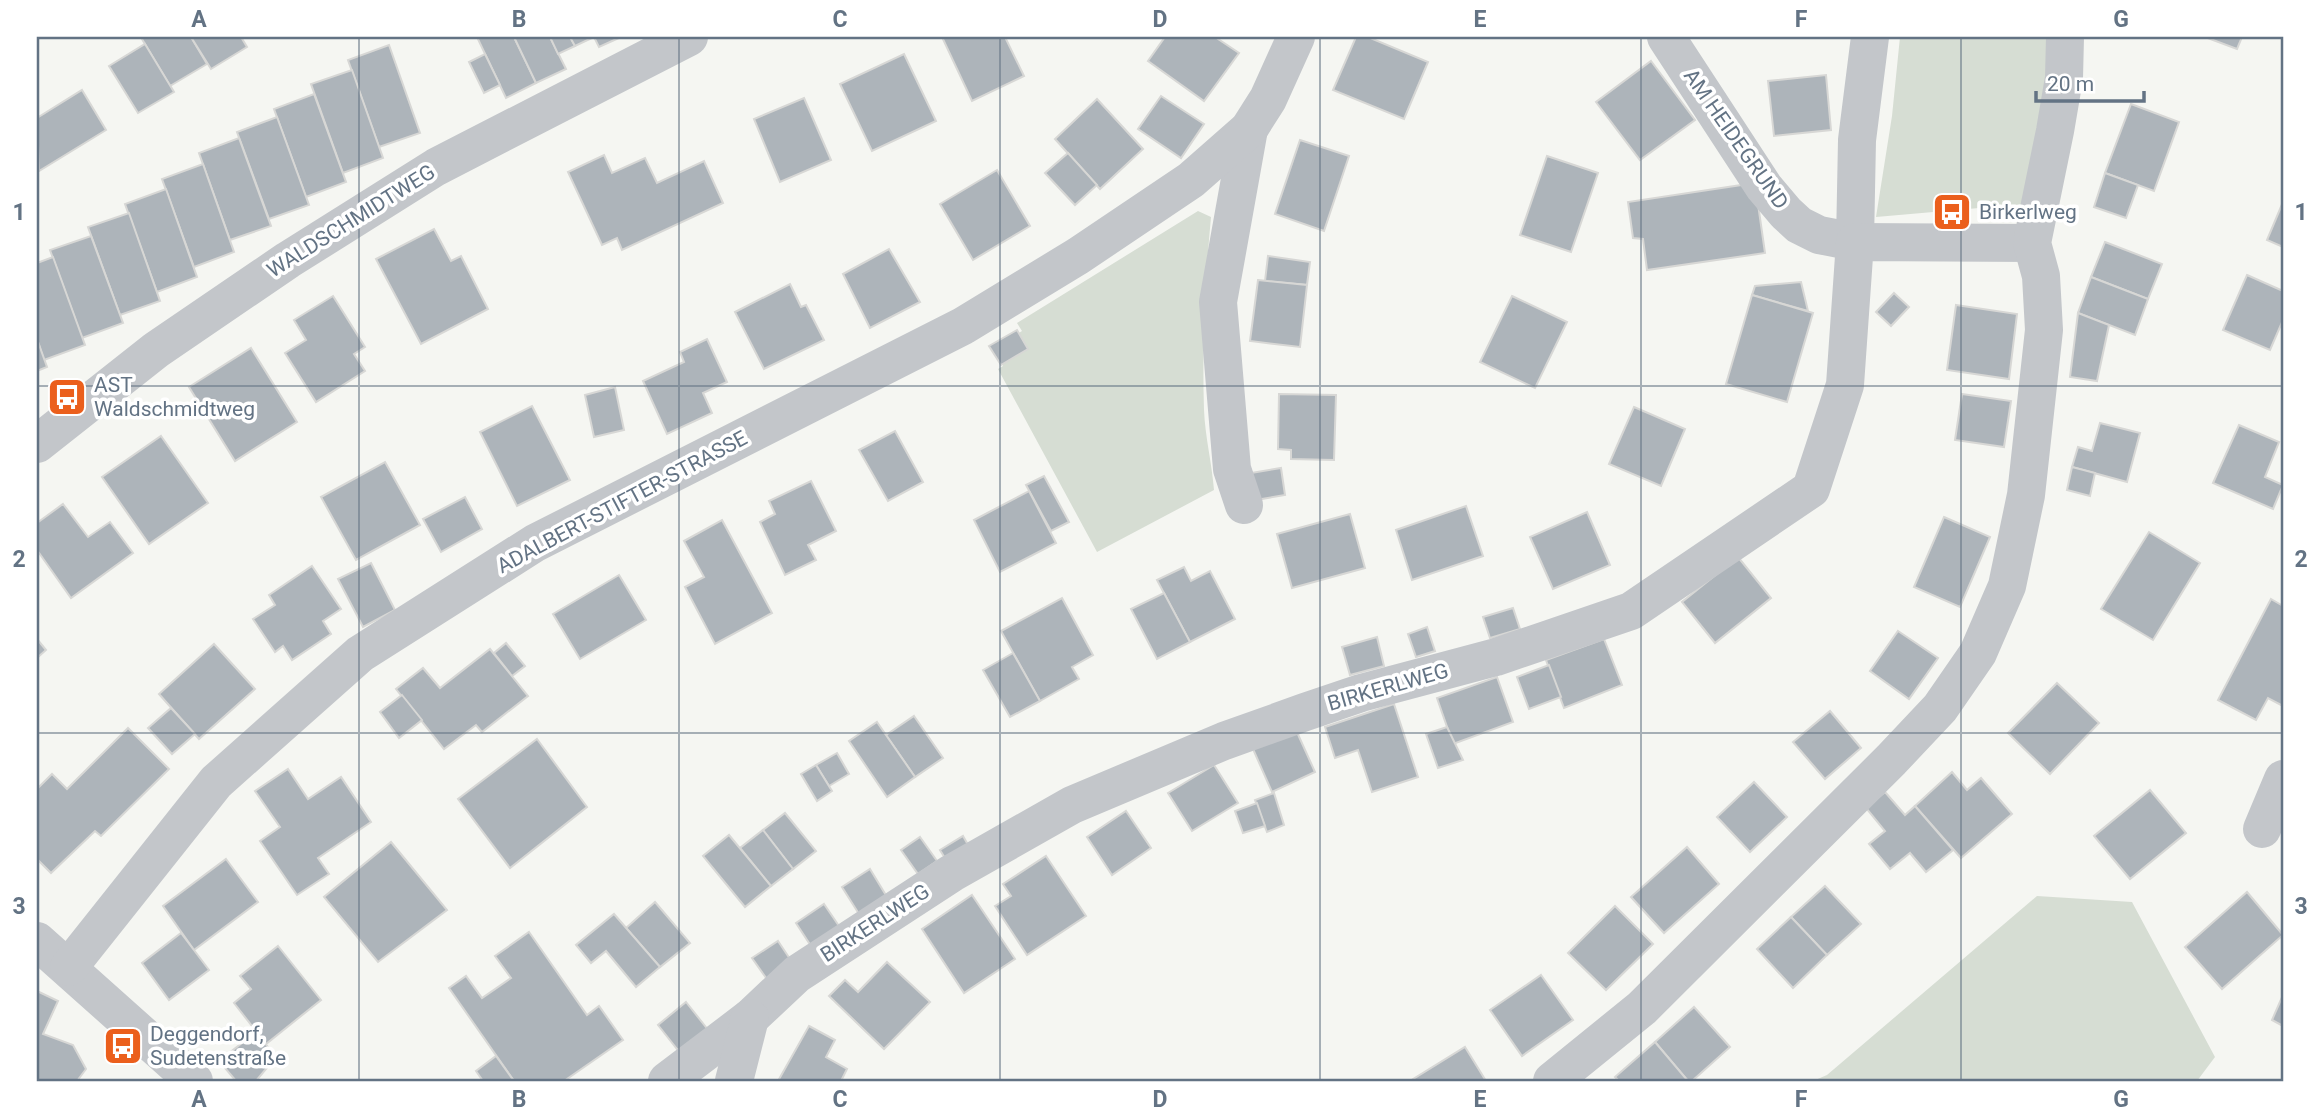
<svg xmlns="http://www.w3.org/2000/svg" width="2320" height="1118" font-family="Roboto,sans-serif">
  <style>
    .green { fill: #d6ddd3 }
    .building { fill: #adb4ba; stroke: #d7d7d5; stroke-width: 2 }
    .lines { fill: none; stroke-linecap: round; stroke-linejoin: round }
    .minor { stroke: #c3c6ca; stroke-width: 38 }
    .grid { fill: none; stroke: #637384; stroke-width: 2; stroke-opacity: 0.55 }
    .labels { text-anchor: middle; stroke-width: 7; stroke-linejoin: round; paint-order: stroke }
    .street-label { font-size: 21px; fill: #637384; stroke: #fff }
    .poi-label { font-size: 21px; fill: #637384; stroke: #fff; text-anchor: start }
    .neatline { fill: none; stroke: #637384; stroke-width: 2.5 }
    .grid-label { font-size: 23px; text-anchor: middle; font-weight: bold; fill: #637384 }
  </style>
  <rect width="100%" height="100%" fill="#f5f6f2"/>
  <g class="green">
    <polygon points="1900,37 2063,37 2025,204 1876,217 1892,116"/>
    <path d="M1198,211l13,6c-6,64 -9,130 -7,193 1,26 8,54 10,80l-117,62 -99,-183 5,-3 -8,-18 27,-17 -5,-8z"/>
    <polygon points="2037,896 2132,902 2215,1057 2197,1081 1813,1081 1827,1075"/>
  </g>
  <g class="building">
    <polygon points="145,37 191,37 207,64 170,86 142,39"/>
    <polygon points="191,37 241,37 247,47 211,69"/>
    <polygon points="477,37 514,37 536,83 506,98"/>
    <polygon points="514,37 550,37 566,69 536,83"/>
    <polygon points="550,37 570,37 575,46 558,54"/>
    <polygon points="570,37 594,37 575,46"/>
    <polygon points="594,37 621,37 599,47"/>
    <polygon points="942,37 1005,37 1024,76 972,101"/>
    <polygon points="1165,37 1215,37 1239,53 1204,101 1148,61"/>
    <polygon points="1356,37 1368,37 1428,62 1404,119 1333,90"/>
    <polygon points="2205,37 2242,37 2237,49"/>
    <polygon points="145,44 174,92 138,113 109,66"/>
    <polygon points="389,45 420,133 379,147 348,60"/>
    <polygon points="485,54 500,85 484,93 469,62"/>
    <polygon points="904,54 936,121 872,151 840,84"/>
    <polygon points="1651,61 1695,120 1640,160 1596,102"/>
    <polygon points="352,70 383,158 343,173 311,84"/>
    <polygon points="1826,75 1831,130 1774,136 1768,81"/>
    <polygon points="82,90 106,130 39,171 37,118"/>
    <polygon points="314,94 346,182 306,197 274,109"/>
    <polygon points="1161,96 1204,124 1181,158 1138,129"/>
    <polygon points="804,98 831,160 780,182 754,119"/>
    <polygon points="1097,99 1143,149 1100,189 1055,139"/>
    <polygon points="2131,104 2179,122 2154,191 2105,173"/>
    <polygon points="277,117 309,205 269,219 237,132"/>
    <polygon points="239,138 271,226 230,240 199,153"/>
    <polygon points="1300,140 1349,156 1324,231 1275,214"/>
    <polygon points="1068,153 1097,185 1075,205 1045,173"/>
    <polygon points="604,155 612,173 645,158 657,183 704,161 723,203 622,250 617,238 602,245 568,172"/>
    <polygon points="1547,156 1598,173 1571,252 1520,235"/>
    <polygon points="203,164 234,252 194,267 162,179"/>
    <polygon points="997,170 1030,226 973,260 940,204"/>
    <polygon points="2105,173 2138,185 2126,218 2094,207"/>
    <polygon points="1755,183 1765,253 1647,270 1643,239 1633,238 1628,202"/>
    <polygon points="166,189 197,277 157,292 125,204"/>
    <polygon points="2283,202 2283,247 2267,240"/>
    <polygon points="129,213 160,301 120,315 88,227"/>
    <polygon points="434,229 451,261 461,256 488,309 421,344 376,259"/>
    <polygon points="91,236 123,323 82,338 50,250"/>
    <polygon points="2105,242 2162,264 2148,299 2091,277"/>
    <polygon points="889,249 920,302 870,328 843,274"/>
    <polygon points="1268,256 1310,262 1307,285 1265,281"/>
    <polygon points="53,257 85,345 44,360 37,339 37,263"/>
    <polygon points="2247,275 2283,291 2283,320 2270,350 2223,330"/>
    <polygon points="2091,277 2148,299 2135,335 2078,313"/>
    <polygon points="1258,280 1307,285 1300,347 1250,341"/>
    <polygon points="1801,282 1808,311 1752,295 1755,286"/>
    <polygon points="790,284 801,307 806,305 824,340 764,369 735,312"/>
    <polygon points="1894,293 1909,307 1891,326 1876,312"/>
    <polygon points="1752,295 1813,313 1787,402 1726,384"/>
    <polygon points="333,296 365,347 354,354 365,371 316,402 285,353 306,340 294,320"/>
    <polygon points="1512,296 1567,322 1535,388 1480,362"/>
    <polygon points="1956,305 2017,314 2009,379 1947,370"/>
    <polygon points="2078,313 2109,325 2097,381 2070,377"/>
    <polygon points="1017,330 1028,349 1001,365 989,346"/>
    <polygon points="37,339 47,367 37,371"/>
    <polygon points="707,339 727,382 703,393 712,413 667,434 643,381 684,362 680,352"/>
    <polygon points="251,348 297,422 235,461 189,387"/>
    <polygon points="615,387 624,430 594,437 585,395"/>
    <polygon points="1279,394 1336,395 1334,460 1291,459 1291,450 1278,449"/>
    <polygon points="1962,394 2011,401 2004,447 1955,440"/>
    <polygon points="532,406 570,480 517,506 480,432"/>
    <polygon points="1634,407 1685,429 1661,486 1609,464"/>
    <polygon points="2100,423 2140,433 2127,482 2072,467 2078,447 2092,451"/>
    <polygon points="2239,425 2279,442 2265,477 2283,485 2273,509 2213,483"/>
    <polygon points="895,431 923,482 888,501 859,450"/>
    <polygon points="161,436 208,503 149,544 102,477"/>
    <polygon points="385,462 420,525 356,560 321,497"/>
    <polygon points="2072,467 2095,473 2090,496 2067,490"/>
    <polygon points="1281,468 1285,495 1256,500 1251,473"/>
    <polygon points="1044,476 1069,522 1051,531 1026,485"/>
    <polygon points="811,481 836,531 808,545 816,560 785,575 760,522 775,514 769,501"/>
    <polygon points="1029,491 1056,543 1000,572 974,520"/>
    <polygon points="465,497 482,529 441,552 423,519"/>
    <polygon points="63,504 88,537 110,522 133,553 71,598 37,550 37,523"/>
    <polygon points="1466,506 1483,556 1412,580 1396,530"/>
    <polygon points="1587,512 1610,565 1553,589 1530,537"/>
    <polygon points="1350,514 1365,568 1292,588 1277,534"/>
    <polygon points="1944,517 1990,537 1960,607 1914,587"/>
    <polygon points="722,520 772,613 715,644 685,587 704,577 684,541"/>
    <polygon points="2149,532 2200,563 2153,640 2101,609"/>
    <polygon points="1738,557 1771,598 1715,643 1682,602"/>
    <polygon points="371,563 395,610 363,627 338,579"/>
    <polygon points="312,566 341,609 323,621 331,634 292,660 283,646 275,652 253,619 275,605 269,595"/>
    <polygon points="1184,567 1191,581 1210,571 1235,619 1190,642 1157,580"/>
    <polygon points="619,575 646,620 580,659 553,614"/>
    <polygon points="1164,593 1190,642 1157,659 1131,609"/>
    <polygon points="1062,598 1093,655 1072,667 1079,679 1040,701 1001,631"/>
    <polygon points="2271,599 2283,606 2283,706 2268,698 2256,720 2218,700"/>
    <polygon points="1513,608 1520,629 1490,638 1483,617"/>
    <polygon points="1427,627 1435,651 1416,657 1408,634"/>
    <polygon points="1898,631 1938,658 1909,699 1870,671"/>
    <polygon points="1377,637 1384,666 1350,675 1342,647"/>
    <polygon points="37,639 46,650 37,658"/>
    <polygon points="1604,639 1622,685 1564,708 1546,660"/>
    <polygon points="506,643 525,666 512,676 494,653"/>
    <polygon points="214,644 255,689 199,739 159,694"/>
    <polygon points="490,649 528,696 482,732 476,725 444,749 396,689 423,668 440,688"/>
    <polygon points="1013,653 1040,701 1010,717 983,670"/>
    <polygon points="1549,665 1561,697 1529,709 1517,677"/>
    <polygon points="1497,677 1513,722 1453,744 1437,698"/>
    <polygon points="2057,683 2099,723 2050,774 2008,733"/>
    <polygon points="402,695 422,720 399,738 380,712"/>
    <polygon points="1394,704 1418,777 1372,792 1358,750 1335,758 1325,727"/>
    <polygon points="171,708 195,734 172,754 148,728"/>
    <polygon points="1830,711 1861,748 1825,779 1793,742"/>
    <polygon points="914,716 943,758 915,777 886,735"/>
    <polygon points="877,722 915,777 887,797 849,741"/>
    <polygon points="1447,727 1463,760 1438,768 1426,734"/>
    <polygon points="128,728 169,769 101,836 95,831 51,873 37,859 37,789 52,774 67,789"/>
    <polygon points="1296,730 1315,772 1272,792 1253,749"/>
    <polygon points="537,739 587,807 510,868 458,799"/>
    <polygon points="837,753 849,774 829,786 816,765"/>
    <polygon points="816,765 832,791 817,801 801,774"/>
    <polygon points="1214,765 1238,803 1192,831 1168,793"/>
    <polygon points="288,769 308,799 341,777 371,822 318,858 329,874 297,895 260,841 280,827 255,791"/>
    <polygon points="1952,772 1967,790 1981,778 2012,814 1961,858 1915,806"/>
    <polygon points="1754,782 1787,817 1750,852 1717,817"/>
    <polygon points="2150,790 2186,833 2130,879 2094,836"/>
    <polygon points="1885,792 1905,815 1915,806 1953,850 1926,872 1910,853 1890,869 1869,844 1885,831 1866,808"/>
    <polygon points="1274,793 1284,825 1267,832 1255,800"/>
    <polygon points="1257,803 1265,826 1243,833 1235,811"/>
    <polygon points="1126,811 1151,848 1112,875 1087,837"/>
    <polygon points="785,813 816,851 793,869 763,830"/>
    <polygon points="763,830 793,869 771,886 740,848"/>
    <polygon points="729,835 771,886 745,907 703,856"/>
    <polygon points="963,836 971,850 948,863 940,850"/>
    <polygon points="920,837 937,861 918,874 901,850"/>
    <polygon points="391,842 447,910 378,962 324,897"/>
    <polygon points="1687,847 1719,884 1664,933 1631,897"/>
    <polygon points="1046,856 1086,916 1027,955 995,906 1011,896 1003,884"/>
    <polygon points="226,859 258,902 194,950 163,906"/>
    <polygon points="870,869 887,897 859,914 842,887"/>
    <polygon points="1825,886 1861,924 1827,955 1791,917"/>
    <polygon points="2247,892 2283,935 2222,989 2185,947"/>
    <polygon points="972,895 1015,959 964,993 922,929"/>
    <polygon points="655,902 690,943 660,967 626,928"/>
    <polygon points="824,904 841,929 813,949 796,923"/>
    <polygon points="1615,906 1653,944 1606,990 1568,953"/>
    <polygon points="614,914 660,967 636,987 606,951 591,963 576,945"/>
    <polygon points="1791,917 1827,955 1793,988 1757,949"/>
    <polygon points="529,932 587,1015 599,1006 623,1040 564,1081 514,1081 449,988 466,976 482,998 511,978 495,956"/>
    <polygon points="181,933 209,970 169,1000 142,963"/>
    <polygon points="778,941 794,965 769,982 752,958"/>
    <polygon points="278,946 321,1000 266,1044 234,1003 251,989 240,976"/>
    <polygon points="887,962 930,1002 884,1049 829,996 845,980 858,992"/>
    <polygon points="1541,975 1573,1020 1522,1056 1490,1010"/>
    <polygon points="37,991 58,1001 43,1034 73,1045 86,1069 77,1081 37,1081"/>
    <polygon points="2283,995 2283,1026 2272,1020"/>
    <polygon points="686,1002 709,1031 681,1054 658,1025"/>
    <polygon points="1694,1007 1730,1047 1692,1081 1688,1081 1655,1042"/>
    <polygon points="809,1026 835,1040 826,1057 847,1069 841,1081 778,1081"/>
    <polygon points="256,1032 276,1057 256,1081 236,1081 219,1061"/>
    <polygon points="1655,1042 1688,1081 1619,1081 1615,1077"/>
    <polygon points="1465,1047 1486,1081 1410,1081"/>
    <polygon points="496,1056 514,1081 483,1081 476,1071"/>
  </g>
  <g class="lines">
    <g class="minor">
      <polyline points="1666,37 1764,187 1786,213 1799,225 1819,235 1855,242 1857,140 1870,37"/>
      <polyline points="37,444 156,350 288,260 436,167 689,37"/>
      <polyline points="1244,505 1232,469 1218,302 1249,129"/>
      <polyline points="2262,829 2283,779"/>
      <polyline points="37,941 194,1081"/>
      <polyline points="69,967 216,782 360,654 535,543 963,326 1078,256 1191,180 1249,129 1268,99 1296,37"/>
      <polyline points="667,1081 750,1018 797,974 952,873 1072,805 1224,741 1305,712 1361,693 1496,657 1631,611 1811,489 1845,385 1855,242 2032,243"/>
      <polyline points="734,1081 750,1018"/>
      <polyline points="1552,1081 1642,1008 1891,760 1940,708 1978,653 2007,586 2026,495 2044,330 2041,276 2032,243 2055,131 2064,78 2065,37"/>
    </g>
  </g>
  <path class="grid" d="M359,37v1044M679,37v1044M1000,37v1044M1320,37v1044M1641,37v1044M1961,37v1044M37,386h2246M37,733h2246"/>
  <defs>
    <g id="bus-square" transform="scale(2.0125)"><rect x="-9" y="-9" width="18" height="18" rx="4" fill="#eb5f1c" stroke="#fff"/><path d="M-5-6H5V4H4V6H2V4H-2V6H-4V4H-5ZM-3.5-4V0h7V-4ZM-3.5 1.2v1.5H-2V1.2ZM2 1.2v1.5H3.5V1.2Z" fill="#fff"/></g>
  </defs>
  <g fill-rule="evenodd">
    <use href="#bus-square" x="1952" y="212"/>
    <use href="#bus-square" x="67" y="397"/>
    <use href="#bus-square" x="123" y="1046"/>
  </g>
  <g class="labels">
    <g class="street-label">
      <text transform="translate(1736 139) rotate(55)" y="7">AM HEIDEGRUND</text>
      <text transform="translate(351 221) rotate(-32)" y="7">WALDSCHMIDTWEG</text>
      <text transform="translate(622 502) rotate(-28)" y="7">ADALBERT-STIFTER-STRASSE</text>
      <text transform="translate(1388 687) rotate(-16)" y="7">BIRKERLWEG</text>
      <text transform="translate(875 923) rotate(-33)" y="7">BIRKERLWEG</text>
    </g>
    <g class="poi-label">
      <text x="1979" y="219">Birkerlweg</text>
      <text x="94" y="392">AST<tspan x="94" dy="24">Waldschmidtweg</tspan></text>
      <text x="150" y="1041">Deggendorf,<tspan x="150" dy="24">Sudetenstraße</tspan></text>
    </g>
  </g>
  <rect width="2320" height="1118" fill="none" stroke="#ffffff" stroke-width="77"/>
  <path d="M2036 91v10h108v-10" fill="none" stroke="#637384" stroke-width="3.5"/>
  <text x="2047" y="91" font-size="21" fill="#637384" stroke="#ffffff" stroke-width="5" paint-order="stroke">20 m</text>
  <rect x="38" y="38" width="2244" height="1042" class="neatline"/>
  <g class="grid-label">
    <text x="199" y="27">A</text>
    <text x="519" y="27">B</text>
    <text x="840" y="27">C</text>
    <text x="1160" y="27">D</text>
    <text x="1480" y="27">E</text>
    <text x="1801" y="27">F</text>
    <text x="2121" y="27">G</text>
    <text x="19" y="220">1</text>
    <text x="2301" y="220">1</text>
    <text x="19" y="567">2</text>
    <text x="2301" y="567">2</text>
    <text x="19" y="914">3</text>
    <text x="2301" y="914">3</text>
    <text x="199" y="1107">A</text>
    <text x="519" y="1107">B</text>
    <text x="840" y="1107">C</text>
    <text x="1160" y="1107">D</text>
    <text x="1480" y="1107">E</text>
    <text x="1801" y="1107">F</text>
    <text x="2121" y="1107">G</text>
  </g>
</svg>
